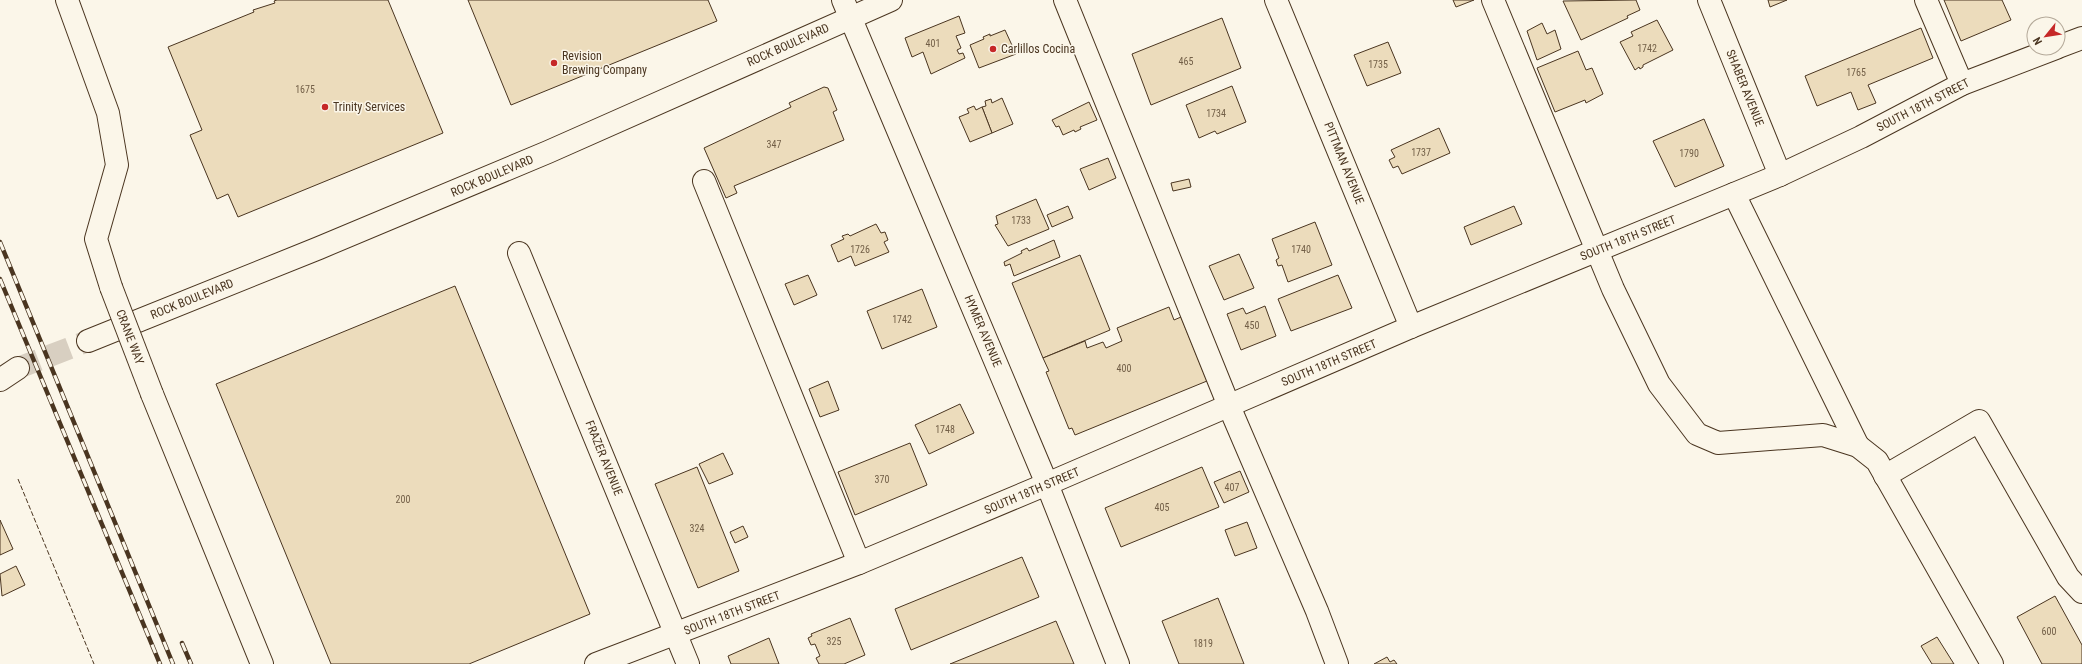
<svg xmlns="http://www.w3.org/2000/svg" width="2082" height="664" font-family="'Roboto Condensed',sans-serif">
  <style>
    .building { fill: #ecdcbc; stroke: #4a3520 }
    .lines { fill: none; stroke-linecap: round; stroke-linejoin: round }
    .major-tunnel { stroke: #d8cfc1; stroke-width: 22; stroke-dasharray: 22 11; stroke-linecap: butt }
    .minor-casing { stroke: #4a3520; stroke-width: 24 }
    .major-casing { stroke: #4a3520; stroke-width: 24 }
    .minor { stroke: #fbf6e9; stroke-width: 22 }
    .major { stroke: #fbf6e9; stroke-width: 22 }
    .rail-casing { stroke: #4a3520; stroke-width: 4.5 }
    .rail { stroke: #fbf6e9; stroke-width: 3; stroke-dasharray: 9; stroke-linecap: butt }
    .minor-bridge-casing { stroke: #4a3520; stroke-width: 24; stroke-linecap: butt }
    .minor-bridge { stroke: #fbf6e9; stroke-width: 22 }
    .fence { stroke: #4a3520; stroke-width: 1; stroke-dasharray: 5 2; stroke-linecap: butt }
    .poi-dot { fill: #c62828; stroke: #fbf6e9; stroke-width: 1.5 }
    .labels { text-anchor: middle; stroke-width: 3; stroke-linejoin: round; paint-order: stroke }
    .number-label { font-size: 10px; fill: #725f47 }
    .street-label { font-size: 12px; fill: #4a3520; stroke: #fbf6e9 }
    .poi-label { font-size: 12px; fill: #4a3520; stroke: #fbf6e9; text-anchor: start }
  </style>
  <rect width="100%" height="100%" fill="#fbf6e9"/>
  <g class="building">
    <polygon points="277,0 388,0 443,133 238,217 228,194 217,199 190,135 202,130 168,47 254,12 253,10 275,3 274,1"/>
    <polygon points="468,0 708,0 717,21 511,105"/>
    <polygon points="1453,0 1474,0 1456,7"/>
    <polygon points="1636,0 1640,10 1627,16 1628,18 1581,40 1563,1"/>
    <polygon points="1768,0 1787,0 1770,7"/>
    <polygon points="1944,0 2002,0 2011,20 1961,41"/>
    <polygon points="959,16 965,33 956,36 961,48 957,50 959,54 963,53 965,58 931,74 923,52 912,57 905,38"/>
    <polygon points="1222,18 1241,68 1151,105 1132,54"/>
    <polygon points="1657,20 1673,50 1643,65 1643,67 1640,69 1639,67 1635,70 1620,42 1633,36 1631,32"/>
    <polygon points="1542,23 1547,34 1555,30 1561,49 1537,60 1527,31"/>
    <polygon points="1921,28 1933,58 1868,85 1876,103 1858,110 1851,92 1817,106 1805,76"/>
    <polygon points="1005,30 1016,54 979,68 970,45 984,39 983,37 990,34 990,36"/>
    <polygon points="1388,42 1401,73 1367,86 1354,55"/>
    <polygon points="1578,51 1586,70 1592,68 1603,94 1586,103 1585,100 1555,112 1537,68"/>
    <polygon points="1232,86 1246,122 1217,134 1215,131 1199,138 1186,105"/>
    <polygon points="824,87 828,88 837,110 833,112 844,140 734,186 737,193 726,198 704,148 791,107 789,103"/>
    <polygon points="1002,98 1013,124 992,133 982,107 986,106 985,101 991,99 992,103"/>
    <polygon points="1089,102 1097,120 1080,127 1081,129 1075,132 1074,130 1063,135 1059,126 1056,127 1052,120"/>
    <polygon points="974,106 976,110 982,107 992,133 970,142 959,117 969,113 967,109"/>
    <polygon points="1704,119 1724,166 1675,187 1653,141"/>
    <polygon points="1439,128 1450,153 1402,174 1398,166 1393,168 1389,160 1395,157 1391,150"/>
    <polygon points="1108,158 1116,178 1089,190 1080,169"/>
    <polygon points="1189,179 1191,187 1173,191 1171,183"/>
    <polygon points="1036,199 1049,229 1008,246 995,225 998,224 996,216"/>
    <polygon points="1068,206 1073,218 1052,227 1047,215"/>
    <polygon points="1514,206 1522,224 1471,245 1464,227"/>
    <polygon points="1315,222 1332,265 1288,282 1282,265 1278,266 1276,260 1279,258 1272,239"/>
    <polygon points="876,224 881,233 885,232 888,240 884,242 889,252 855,266 851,256 838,262 831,245 844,239 842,236 848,234 850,236"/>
    <polygon points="1054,240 1060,257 1014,276 1010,264 1005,266 1004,262 1022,253 1021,251 1027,248 1029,251"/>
    <polygon points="1239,254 1254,288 1224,300 1209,266"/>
    <polygon points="1080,255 1110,330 1043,358 1012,283"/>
    <polygon points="808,275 817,295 794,305 785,284"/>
    <polygon points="1338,275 1352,308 1291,331 1278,299"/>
    <polygon points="455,286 590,614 469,664 331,664 216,384"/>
    <polygon points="922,289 937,327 882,349 867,311"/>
    <polygon points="1265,306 1276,336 1241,350 1227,314 1243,308 1246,314"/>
    <polygon points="1169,307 1174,320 1181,317 1207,381 1075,435 1072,428 1069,429 1046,372 1049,371 1043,358 1085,341 1087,348 1103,342 1106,348 1122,341 1117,328"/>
    <polygon points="828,381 839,410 820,417 809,389"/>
    <polygon points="960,404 974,433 929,454 915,425"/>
    <polygon points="910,443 927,485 855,515 838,472"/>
    <polygon points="723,453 733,474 709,484 699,464"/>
    <polygon points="697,467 739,571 698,588 655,484"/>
    <polygon points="1202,467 1219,507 1121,547 1105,508"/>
    <polygon points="1240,471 1249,492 1224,503 1214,482"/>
    <polygon points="0,520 13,549 0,555"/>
    <polygon points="1247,522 1257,548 1235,556 1225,530"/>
    <polygon points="743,526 748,537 735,543 730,532"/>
    <polygon points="1022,557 1039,597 911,650 895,609"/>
    <polygon points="16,566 25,585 2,596 0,574"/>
    <polygon points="2055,596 2082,645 2082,664 2042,664 2017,617"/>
    <polygon points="1218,598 1244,664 1179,664 1162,621"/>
    <polygon points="850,618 865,655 844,664 819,664 816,658 820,656 815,644 811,645 808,638 812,636 811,634"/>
    <polygon points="1056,621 1074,664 950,664"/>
    <polygon points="1937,637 1954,664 1932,664 1921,646"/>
    <polygon points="769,638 779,664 731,664 728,656"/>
    <polygon points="1387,657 1390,662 1394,660 1397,664 1374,664"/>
  </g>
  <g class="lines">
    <polyline class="major-tunnel" points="18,368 88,341"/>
    <g class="minor-casing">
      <g id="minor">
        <polyline points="67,0 108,113 117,165 96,239 111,287"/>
        <polyline points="843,0 1047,484 1118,664"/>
        <polyline points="1065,0 1229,406 1317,611 1337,664"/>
        <polyline points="1276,0 1411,327"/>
        <polyline points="1493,0 1613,289 1659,384 1697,434 1718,443 1823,435 1858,446 1877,461 1992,664"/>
        <polyline points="1709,0 1780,175"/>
        <polyline points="1926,0 1962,84"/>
        <polyline points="2058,47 2082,38"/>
        <polyline points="704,181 859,563"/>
        <polyline points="1734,194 1858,446"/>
        <polyline points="519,253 688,664"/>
        <polyline points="152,394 262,664"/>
        <polyline points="1885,476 1979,421 2068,577 2082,592"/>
        <polyline points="596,664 859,563 1047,484 1411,327 1780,175 1861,137 1962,84 2056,48"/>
      </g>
    </g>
    <g class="major-casing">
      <g id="major">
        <polyline points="88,341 319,248 548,152 891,0"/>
        <polyline points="0,380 18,368"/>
      </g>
    </g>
    <use href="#minor" class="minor"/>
    <use href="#major" class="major"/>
    <g class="rail-casing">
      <g id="rail">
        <polyline points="0,242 173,664"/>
        <polyline points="0,279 160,664"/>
        <polyline points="182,643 191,664"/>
      </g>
    </g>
    <use href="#rail" class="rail"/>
    <g class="minor-bridge-casing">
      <polyline id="minor-bridge" points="111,287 152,394"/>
    </g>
    <use href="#minor-bridge" class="minor-bridge"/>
    <polyline class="fence" points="18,479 94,664"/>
  </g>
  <g class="poi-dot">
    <circle cx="993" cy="49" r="4"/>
    <circle cx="554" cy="63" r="4"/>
    <circle cx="325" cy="107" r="4"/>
  </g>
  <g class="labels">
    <g class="number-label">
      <text x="933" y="47">401</text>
      <text x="1647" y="52">1742</text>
      <text x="1186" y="65">465</text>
      <text x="1378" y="68">1735</text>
      <text x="1856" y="76">1765</text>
      <text x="305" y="93">1675</text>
      <text x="1216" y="117">1734</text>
      <text x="774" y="148">347</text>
      <text x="1421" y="156">1737</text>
      <text x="1689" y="157">1790</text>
      <text x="1021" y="224">1733</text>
      <text x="860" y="253">1726</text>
      <text x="1301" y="253">1740</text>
      <text x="902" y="323">1742</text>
      <text x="1252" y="329">450</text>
      <text x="1124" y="372">400</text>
      <text x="945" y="433">1748</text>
      <text x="882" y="483">370</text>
      <text x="1232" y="491">407</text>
      <text x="403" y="503">200</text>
      <text x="1162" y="511">405</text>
      <text x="697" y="532">324</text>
      <text x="2049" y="635">600</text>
      <text x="834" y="645">325</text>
      <text x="1203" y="647">1819</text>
    </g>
    <g class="street-label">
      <text transform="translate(788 45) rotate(-24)" y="4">ROCK BOULEVARD</text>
      <text transform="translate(1745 88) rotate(68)" y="4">SHABER AVENUE</text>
      <text transform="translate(1923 105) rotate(-27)" y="4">SOUTH 18TH STREET</text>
      <text transform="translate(1344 163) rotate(68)" y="4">PITTMAN AVENUE</text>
      <text transform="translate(492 176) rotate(-23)" y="4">ROCK BOULEVARD</text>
      <text transform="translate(1628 238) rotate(-22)" y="4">SOUTH 18TH STREET</text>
      <text transform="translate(192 299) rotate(-22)" y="4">ROCK BOULEVARD</text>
      <text transform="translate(983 331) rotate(67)" y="4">HYMER AVENUE</text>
      <text transform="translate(130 337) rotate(69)" y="4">CRANE WAY</text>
      <text transform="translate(1329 363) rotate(-23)" y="4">SOUTH 18TH STREET</text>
      <text transform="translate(604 458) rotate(68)" y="4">FRAZER AVENUE</text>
      <text transform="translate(1032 491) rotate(-23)" y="4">SOUTH 18TH STREET</text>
      <text transform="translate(732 613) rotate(-21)" y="4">SOUTH 18TH STREET</text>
    </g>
    <g class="poi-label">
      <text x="1001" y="53">Carlillos Cocina</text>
      <text x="562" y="60">Revision<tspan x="562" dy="14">Brewing Company</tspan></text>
      <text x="333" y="111">Trinity Services</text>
    </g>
  </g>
  <g transform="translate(2046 36) rotate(240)"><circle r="19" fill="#fbf6e9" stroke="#b4a999"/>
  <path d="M0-3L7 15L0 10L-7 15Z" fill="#c62828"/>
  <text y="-6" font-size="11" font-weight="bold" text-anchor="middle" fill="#4a3520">N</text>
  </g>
</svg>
